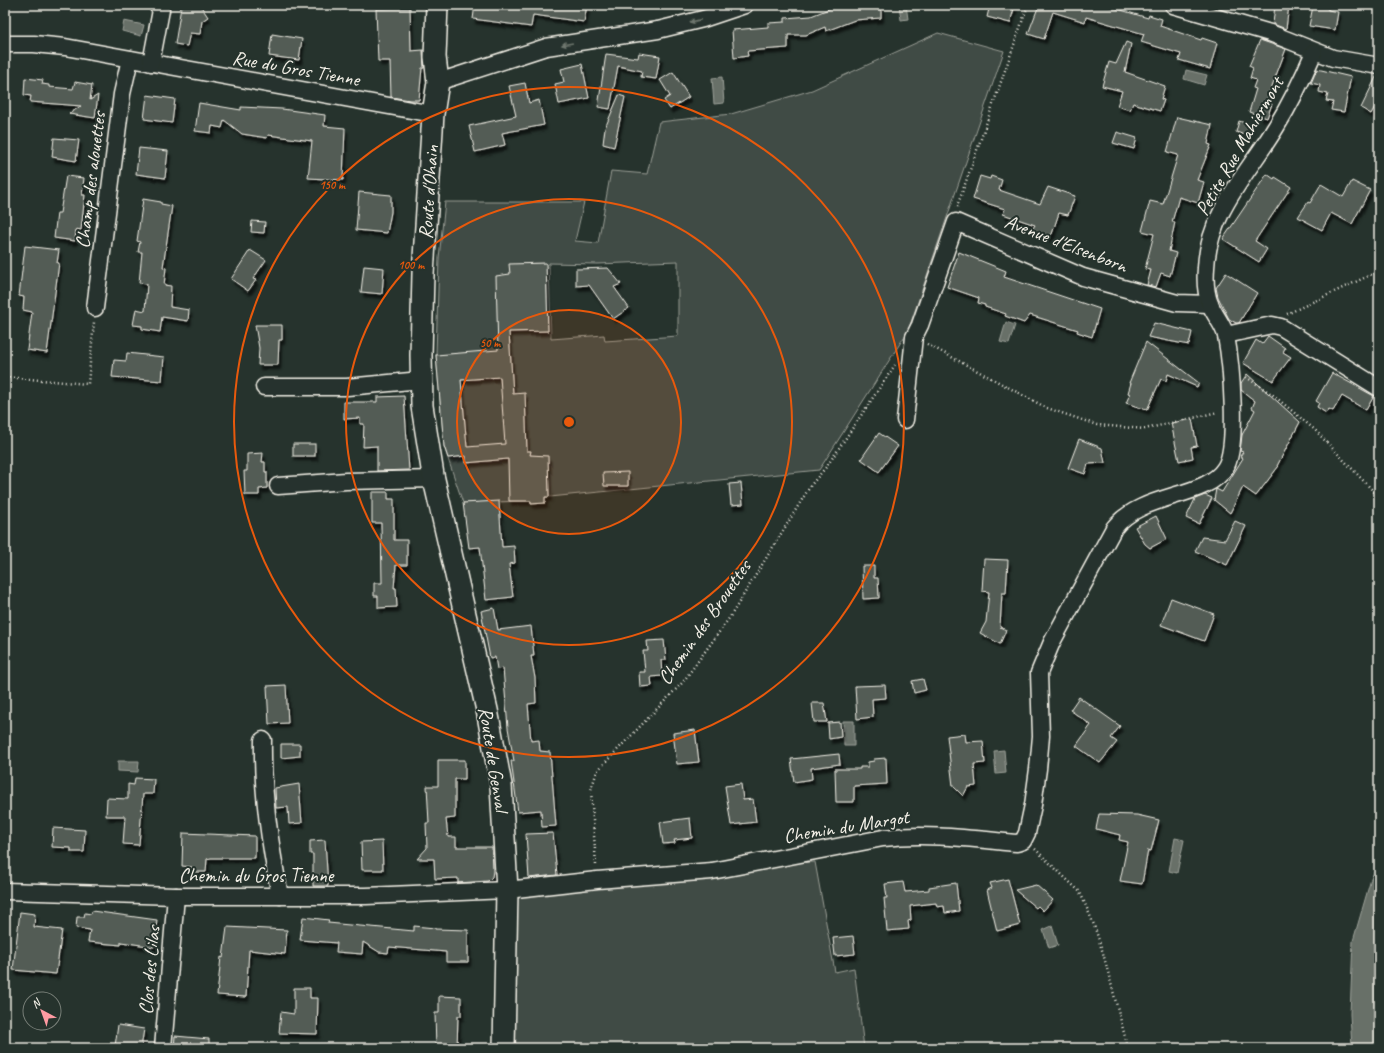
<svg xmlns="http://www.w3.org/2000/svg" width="1384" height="1053" font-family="Caveat,sans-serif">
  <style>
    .green { fill: #414b45; stroke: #9a9e96; fill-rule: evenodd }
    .water { fill: #676f68; stroke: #9fa39b }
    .building { fill: #525c55; stroke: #f4f1e8; fill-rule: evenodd; filter: url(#shadow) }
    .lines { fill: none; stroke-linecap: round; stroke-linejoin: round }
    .minor-casing { stroke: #f4f1e8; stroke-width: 19 }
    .major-casing { stroke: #f4f1e8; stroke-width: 24 }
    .path { stroke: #f4f1e8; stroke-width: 2.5; stroke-dasharray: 1 3; stroke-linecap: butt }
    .minor { stroke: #26332d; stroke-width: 16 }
    .major { stroke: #26332d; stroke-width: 21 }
    .oneway { fill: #6e766e }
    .ring { fill: none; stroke: #e8590c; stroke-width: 2 }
    .labels { text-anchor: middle; stroke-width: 4; stroke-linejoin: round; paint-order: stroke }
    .street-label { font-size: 20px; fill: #f4f1e8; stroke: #26332d }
    .centre { fill: #e8590c; stroke: #26332d; stroke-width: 2 }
    .ring-label { font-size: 12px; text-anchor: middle; font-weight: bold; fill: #e8590c; stroke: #26332d; stroke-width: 4; stroke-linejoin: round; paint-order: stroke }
  </style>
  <defs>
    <filter id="shadow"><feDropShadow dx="2.5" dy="4.5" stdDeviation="1" flood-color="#0009"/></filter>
  </defs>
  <rect width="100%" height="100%" fill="#26332d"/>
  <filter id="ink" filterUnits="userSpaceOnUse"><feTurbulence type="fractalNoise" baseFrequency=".025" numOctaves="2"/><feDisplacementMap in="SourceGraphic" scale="8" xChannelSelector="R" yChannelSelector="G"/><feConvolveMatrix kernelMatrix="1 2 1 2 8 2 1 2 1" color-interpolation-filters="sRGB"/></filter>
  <g filter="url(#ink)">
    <g class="green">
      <path d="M938,33l66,18 -96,280 -89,139 -269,27h-22l-1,4 -64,2 -19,-56 -8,-92 3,-97 6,-56h139l-9,39 23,2 13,-72 36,3 12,-52 72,-8 81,-24zM678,261v75l-73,5 -1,-6 -53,4 -2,-76 48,1z"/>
      <polygon points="815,862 835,972 854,968 864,1048 512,1048 512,888 723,866"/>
    </g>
    <g class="water">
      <polygon points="899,5 906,5 908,19 901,20"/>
      <polygon points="124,21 144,25 141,36 122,31"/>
      <polygon points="1186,70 1207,75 1204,85 1184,79"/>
      <polygon points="722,77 724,103 714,104 712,78"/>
      <polygon points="1006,322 1015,325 1009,344 1000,342"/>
      <polygon points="843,721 854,721 854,746 844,746"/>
      <polygon points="1004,750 1006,773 996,774 994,751"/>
      <polygon points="118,761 139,761 138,772 118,771"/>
      <polygon points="1175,838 1184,840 1177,873 1169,871"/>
      <polygon points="1379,861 1379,1048 1352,1048 1350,1014 1353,941 1371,879"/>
      <polygon points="1052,926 1058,945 1049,948 1043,930"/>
    </g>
    <g class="building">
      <polygon points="185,5 200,5 208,17 202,21 200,34 190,33 187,46 175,44 181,7"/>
      <polygon points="475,5 587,5 584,22 533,15 531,27 473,19"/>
      <polygon points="839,5 881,5 881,18 855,20 826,31 825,27 806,35 788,35 788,48 747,51 748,56 734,58 732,30 768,27 768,23 785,22 785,18 811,16"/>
      <polygon points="990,5 1015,5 1010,23 987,17"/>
      <polygon points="1039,5 1104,5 1148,18 1149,15 1162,19 1160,26 1201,40 1202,38 1217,43 1210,69 1179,60 1181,54 1141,42 1144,34 1086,17 1085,22 1053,12 1044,39 1028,34"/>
      <polygon points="1275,5 1289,5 1286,29 1273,24"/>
      <polygon points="1320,5 1327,5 1328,10 1338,12 1335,30 1309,26 1313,6 1319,8"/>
      <polygon points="410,8 411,51 423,50 424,68 422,68 419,100 410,100 391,97 390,61 378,61 376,9"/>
      <polygon points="272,34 302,39 299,60 269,56"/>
      <polygon points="1260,40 1286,49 1266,102 1272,104 1267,118 1249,112 1256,89 1253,88 1256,80 1250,78 1253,68 1249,66"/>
      <polygon points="1126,42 1131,44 1125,72 1165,86 1161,99 1164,100 1160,111 1133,103 1130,110 1117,106 1122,91 1102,86 1109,62 1116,64"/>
      <polygon points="639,53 660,56 656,79 641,77 642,71 618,66 610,109 598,107 606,54 638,58"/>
      <polygon points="582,64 589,98 559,104 555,84 564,82 561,69"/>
      <polygon points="1317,69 1351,77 1344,112 1331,110 1333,102 1326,101 1328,94 1319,92 1320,85 1311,83"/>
      <polygon points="673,72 689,97 670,109 664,100 670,96 660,80"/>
      <polygon points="1377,75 1379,75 1379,99 1371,114 1361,108"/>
      <polygon points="25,78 43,80 42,84 49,85 49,87 73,89 75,82 92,85 90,100 98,95 95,118 69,114 81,106 30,102 31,96 24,95"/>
      <polygon points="525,83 529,103 539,100 544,125 502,133 505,145 475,152 469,126 516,116 509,86"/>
      <polygon points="147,95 175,99 172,123 144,119"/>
      <polygon points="619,95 625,97 614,147 603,144 605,128"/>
      <polygon points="199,103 241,110 241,107 282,109 325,115 324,126 345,128 343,180 308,178 312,141 268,135 267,138 242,134 224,120 222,128 212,126 211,133 195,131"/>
      <polygon points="1177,117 1212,125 1208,144 1211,145 1197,180 1204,182 1198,203 1179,197 1172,222 1175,222 1169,251 1176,253 1170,276 1161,273 1156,287 1147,285 1151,270 1145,269 1154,234 1142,231 1150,201 1163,204 1178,155 1167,152"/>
      <polygon points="1239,121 1251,125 1248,136 1236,132"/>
      <polygon points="1117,132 1137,138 1134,149 1113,143"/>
      <polygon points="54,138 79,140 76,161 52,157"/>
      <polygon points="139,148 168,151 165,178 136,174"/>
      <polygon points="1267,174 1274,179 1275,177 1291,187 1255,241 1267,249 1259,262 1223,239"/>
      <polygon points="66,176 84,178 82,195 85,195 81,230 76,229 75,241 54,238 57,213 60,213"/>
      <polygon points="980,176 990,179 991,176 1002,180 999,190 1040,204 1048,187 1075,196 1068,215 1059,213 1052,234 1047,237 1036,233 1033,228 1035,225 1003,214 1005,209 973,199"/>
      <polygon points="1352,181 1370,190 1352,224 1331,213 1322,230 1298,217 1308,202 1310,203 1321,184 1343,197"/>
      <polygon points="359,192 391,195 391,212 387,233 356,230"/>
      <polygon points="143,199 161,202 161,204 172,206 163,267 166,268 164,285 171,286 170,307 189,310 188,321 162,317 160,332 142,329 142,326 133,325 136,309 145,311 147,284 139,283 142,252 138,252 140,242 137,241"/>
      <polygon points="252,221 265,222 264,233 251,232"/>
      <polygon points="25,246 59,250 57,263 59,263 47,353 27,350 32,312 23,310 24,297 19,296"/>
      <polygon points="250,250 266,260 253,279 256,280 248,291 231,279"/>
      <polygon points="959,252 1006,271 1004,277 1100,309 1092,337 1077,332 1078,330 1030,315 1024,323 1005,316 1006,314 985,307 985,305 978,303 979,298 947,287"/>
      <path d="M546,263l2,68 -39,1 4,62 12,-1 2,58h4l-1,4 18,1 1,41h-4v6l-14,1v-3h-22l-1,-42 -42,4v-7l-18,2 -4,-12 -8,-91 62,-5 -2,-74 14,-2 -1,-10zM500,377l5,67 -38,3 -6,-67z"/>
      <polygon points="364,266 384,268 382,294 361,292"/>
      <polygon points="608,268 621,284 614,287 629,308 613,319 589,285 576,286 576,269"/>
      <polygon points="1226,273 1257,293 1239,323 1236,323 1229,319 1218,297 1216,288"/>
      <polygon points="1154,323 1192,332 1189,345 1148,337"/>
      <polygon points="255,325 282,325 282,340 279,340 278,365 258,365 259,348"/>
      <polygon points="1268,336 1285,348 1283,352 1291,357 1273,381 1243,363 1256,340 1262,344"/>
      <polygon points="1146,342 1199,383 1197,387 1168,374 1166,381 1161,379 1147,410 1126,403 1130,394 1128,393 1131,383 1129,383"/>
      <polygon points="127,353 164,357 162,381 112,377 114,360 126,361"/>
      <polygon points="1332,373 1374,396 1366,410 1342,396 1333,411 1329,409 1326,413 1317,407 1319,403 1316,401"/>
      <polygon points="1247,374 1300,422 1277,466 1278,467 1256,496 1243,487 1230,513 1214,500 1216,489 1222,492 1243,458 1240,456 1243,452 1240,451 1242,435 1255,410 1252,408 1255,401 1241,390 1241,383"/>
      <polygon points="404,396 409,470 377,471 377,446 363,447 364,424 360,424 360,418 344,419 344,402 377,402 377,397"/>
      <polygon points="1192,419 1197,446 1191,447 1193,458 1179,461 1171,423"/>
      <polygon points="879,433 898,446 879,472 861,459"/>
      <polygon points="1079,439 1102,448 1105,463 1088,464 1085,474 1068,468"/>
      <rect x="293" y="444" width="22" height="12"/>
      <polygon points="263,453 262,462 265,462 265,472 267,472 267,488 259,489 259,495 245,495 244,471 247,471 247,454"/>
      <polygon points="628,472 628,486 604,486 603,473"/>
      <polygon points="741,483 743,504 731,505 729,484"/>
      <polygon points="372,492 388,492 388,499 394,499 394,540 407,540 407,565 396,565 394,588 396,588 397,607 378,608 378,596 374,596 374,583 382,583 381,523 372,523"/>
      <polygon points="1205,495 1212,498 1199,524 1186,518 1195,499"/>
      <polygon points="499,501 502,547 514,546 515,563 509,564 513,597 486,600 480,547 469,548 463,503"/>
      <polygon points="1156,516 1167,539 1150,548 1145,544 1135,527"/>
      <polygon points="1235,521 1246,526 1227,565 1195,551 1202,537 1225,540"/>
      <polygon points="984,559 1008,560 1006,593 1002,593 1000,627 1006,630 1000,644 980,633 986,622 989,592 982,591"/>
      <polygon points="862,566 874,566 874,578 878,578 879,598 863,599"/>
      <polygon points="1171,598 1214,614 1204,641 1161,625"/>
      <polygon points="494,608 498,630 531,626 534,656 531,656 535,678 536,703 528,704 531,741 539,740 540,751 550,752 556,826 542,827 541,810 518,812 511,761 514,761 508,728 503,668 497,669 495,657 490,658 481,611"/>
      <polygon points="664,640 666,660 661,660 662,676 651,677 652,686 640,687 639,672 645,672 643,651 648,651 647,641"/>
      <polygon points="923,679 926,690 914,693 912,681"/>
      <polygon points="286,685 288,723 269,724 267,686"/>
      <polygon points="885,685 886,698 872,699 873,717 857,719 855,686"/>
      <polygon points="1079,697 1120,726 1111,738 1117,742 1100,763 1076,746 1091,725 1070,710"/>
      <polygon points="812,703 824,703 827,722 814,722"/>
      <polygon points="840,722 841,737 829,739 828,723"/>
      <polygon points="695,730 699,762 677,764 673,733"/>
      <polygon points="965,734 966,742 983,741 985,763 974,764 976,786 968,787 963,796 953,786 947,736"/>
      <polygon points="281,744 300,744 300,756 281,758"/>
      <polygon points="839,754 840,764 811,768 812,779 794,782 791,759"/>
      <polygon points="886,758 887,784 854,786 854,802 836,802 835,769 860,769 860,767 868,767 868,762 874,761 874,759"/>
      <polygon points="438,760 465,760 465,779 455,779 455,818 446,819 448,837 456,837 456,847 492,847 493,871 492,877 488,881 458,883 458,878 435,879 434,859 417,859 427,848 426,823 429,823 427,786 438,786"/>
      <polygon points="135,778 154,779 153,794 143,794 139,845 123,844 125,816 106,816 107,798 128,799 128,784 134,785"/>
      <polygon points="299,784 302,823 289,824 288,807 276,808 275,788"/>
      <polygon points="741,784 743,800 753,799 756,822 731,825 725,786"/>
      <polygon points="1099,814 1137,815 1159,820 1151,851 1148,850 1142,884 1120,881 1128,842 1119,840 1120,835 1096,829"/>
      <polygon points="690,818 692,838 674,840 675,843 663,844 660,822"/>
      <polygon points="53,828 85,830 84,852 71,852 71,848 52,847"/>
      <polygon points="183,833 255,836 255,858 211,858 207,859 206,872 193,872 192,867 182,866"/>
      <polygon points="553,833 557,875 529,878 526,834"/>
      <polygon points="325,840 328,886 313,886 313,854 310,854 310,841"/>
      <polygon points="382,841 383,870 362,870 361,842"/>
      <polygon points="1008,879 1020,925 997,931 987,890 992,888 990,883"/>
      <polygon points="903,882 905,892 929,890 929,887 956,883 959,911 945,913 944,906 937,907 936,903 910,906 911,920 908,921 909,929 887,931 884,898 887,898 885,884"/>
      <polygon points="1036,885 1053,900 1043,911 1038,906 1036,908 1015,890"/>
      <polygon points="92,911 157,920 154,947 121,942 121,945 88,942 90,930 76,928 77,917 84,917 85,913 91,914"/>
      <polygon points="20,912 35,914 34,927 62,930 56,974 13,970"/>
      <polygon points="303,917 329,920 328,923 414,931 414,926 435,928 435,929 468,930 468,962 446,962 446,952 389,947 388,953 379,952 363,942 362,954 336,952 337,943 300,940"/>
      <polygon points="227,927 287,930 285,954 249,950 246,997 217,995 221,957 223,958"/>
      <polygon points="853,936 855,954 835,956 833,938"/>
      <polygon points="294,988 310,988 310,998 318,998 317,1034 279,1033 281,1012 294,1014"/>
      <polygon points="439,996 461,997 461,1016 458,1016 457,1048 436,1048 435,1013 439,1013"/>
      <polygon points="118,1025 144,1029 141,1048 115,1046"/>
      <polygon points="175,1036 209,1039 209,1048 174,1048"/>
    </g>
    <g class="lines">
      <g class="minor-casing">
        <g id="minor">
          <polyline points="1173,5 1270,33 1333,58 1379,66"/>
          <polyline points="5,44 34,44 65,47 433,114"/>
          <polyline points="151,63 161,10 157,5"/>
          <polyline points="438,82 546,47 658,30 703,19 745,5"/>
          <polyline points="95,308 122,94 130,59"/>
          <polyline points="1226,335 1272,325 1281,327 1379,388"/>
          <polyline points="264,387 347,387 421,380"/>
          <polyline points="905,420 914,337 920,325 956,222 1083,277 1177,303 1210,304"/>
          <polyline points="278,486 346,481 435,479"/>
          <path d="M263,740c-1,53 7,104 17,156"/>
          <path d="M5,891l171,5h190l141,-6 90,-10 115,-9 171,-33c45,-5 89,1 134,5l6,-2 4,-8 6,-28 5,-36 3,-33 -2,-63 13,-31 62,-114c28,-36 92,-29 111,-60 14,-21 6,-106 1,-132 -2,-11 -12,-21 -16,-32 -4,-10 -5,-24 -4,-36 2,-55 43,-96 70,-141 15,-24 27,-49 38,-75"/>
          <polyline points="163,1048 176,896"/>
        </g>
      </g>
      <g class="major-casing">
        <polyline id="major" points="437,5 435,57 438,82 433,114 423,274 421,355 422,406 433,475 487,710 501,785 507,890 504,1048"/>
      </g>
      <g class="path">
        <polyline points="957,207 1028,5"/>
        <polyline points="1287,314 1379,271"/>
        <polyline points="927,344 1047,408 1097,425 1145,429 1218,412"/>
        <polyline points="5,377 88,384 94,322"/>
        <polyline points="1246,377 1273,395 1315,430 1379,497"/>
        <polyline points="1035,849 1080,892 1094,925 1103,953 1128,1048"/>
        <polyline points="596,865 591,790 597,771 683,682 730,617 811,485 827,466 895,365"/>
      </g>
      <use href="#minor" class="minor"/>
      <use href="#major" class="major"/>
    </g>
    <defs><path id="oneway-solid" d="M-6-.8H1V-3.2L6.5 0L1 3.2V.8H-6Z"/></defs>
    <g class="oneway">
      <use href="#oneway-solid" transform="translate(695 21) rotate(167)"/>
      <use href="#oneway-solid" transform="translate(567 44) rotate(170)"/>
    </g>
  </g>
  <circle cx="569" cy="422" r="112" fill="#e8590c" fill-opacity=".12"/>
  <g class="ring">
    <circle cx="569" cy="422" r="112"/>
    <circle cx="569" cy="422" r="223"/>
    <circle cx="569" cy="422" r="335"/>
  </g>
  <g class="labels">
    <g class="street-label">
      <text transform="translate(296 68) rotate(10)" y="7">Rue du Gros Tienne</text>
      <text transform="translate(1239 146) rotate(-60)" y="7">Petite Rue Mahiermont</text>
      <text transform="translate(90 180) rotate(-83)" y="7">Champ des alouettes</text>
      <text transform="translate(428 192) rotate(-86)" y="7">Route d'Ohain</text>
      <text transform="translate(1066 243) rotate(21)" y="7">Avenue d'Elsenborn</text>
      <text transform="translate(704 622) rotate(-55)" y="7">Chemin des Brouettes</text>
      <text transform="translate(494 759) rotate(81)" y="7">Route de Genval</text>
      <text transform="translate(846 826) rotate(-9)" y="7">Chemin du Margot</text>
      <text x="256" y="882">Chemin du Gros Tienne</text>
      <text transform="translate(149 970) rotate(-85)" y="7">Clos des Lilas</text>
    </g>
  </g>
  <circle cx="569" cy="422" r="6" class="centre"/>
  <g class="ring-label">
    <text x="332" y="189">150 m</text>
    <text x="411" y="269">100 m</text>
    <text x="490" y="347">50 m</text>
  </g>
  <rect width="1384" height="1053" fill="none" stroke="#26332d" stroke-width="20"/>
  <rect x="10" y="10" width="1364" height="1033" fill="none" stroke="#f4f1e8" stroke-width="1.5" filter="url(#ink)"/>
  <g transform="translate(42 1011) rotate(319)"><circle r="19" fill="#26332d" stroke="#787f78"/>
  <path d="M0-3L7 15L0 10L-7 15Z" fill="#ff9aa2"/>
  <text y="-6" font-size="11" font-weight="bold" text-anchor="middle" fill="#f4f1e8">N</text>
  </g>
</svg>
